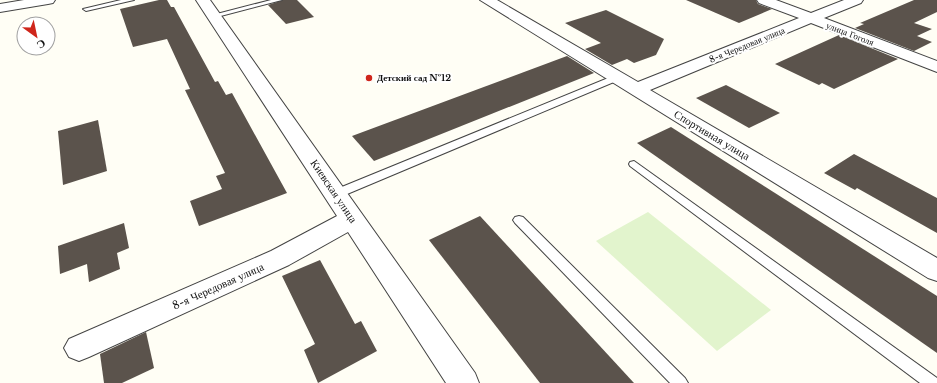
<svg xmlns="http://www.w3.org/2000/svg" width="937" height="383" font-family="'Libre Baskerville',serif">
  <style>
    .pitch { fill: #e2f4cd }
    .building { fill: #5b534c }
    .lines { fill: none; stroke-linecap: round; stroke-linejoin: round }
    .service-casing { stroke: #444; stroke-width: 2 }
    .minor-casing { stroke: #444; stroke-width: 2 }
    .tertiary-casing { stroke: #444; stroke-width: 2 }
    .service { fill: #fff; fill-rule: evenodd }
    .minor { fill: #fff; fill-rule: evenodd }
    .tertiary { fill: #fff; fill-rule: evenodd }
    .poi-dot { fill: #cf261b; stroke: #fff; stroke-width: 1.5 }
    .labels { text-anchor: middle; stroke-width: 4; stroke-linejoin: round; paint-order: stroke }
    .far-street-label { font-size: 9px; fill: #111; stroke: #fff }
    .far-poi-label { font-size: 9px; font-weight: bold; fill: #111; stroke: #fff; text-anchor: start }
    .street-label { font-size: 11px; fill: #111; stroke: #fff }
  </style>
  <rect width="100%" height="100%" fill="#fffef5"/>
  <polygon class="pitch" points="648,212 771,310 717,351 596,241"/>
  <g class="building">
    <polygon points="159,0 167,0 171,7 174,7 215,82 218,81 226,95 232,93 287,193 199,226 190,201 222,189 216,176 225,173 185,90 190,89 167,39 133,47 120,9"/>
    <polygon points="283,0 297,0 314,17 286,24 268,5"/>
    <polygon points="686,0 756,0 758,4 772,9 739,23"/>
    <polygon points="914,0 937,0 937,12 914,23 932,29 917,36 932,42 914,51 855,28 864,24 860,23"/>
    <polygon points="606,10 664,39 656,55 634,63 627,59 612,65 585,49 601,43 565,23"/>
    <polygon points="839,35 898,59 834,89 822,83 819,85 775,64"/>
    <polygon points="567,56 594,73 374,161 352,136"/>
    <polygon points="726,85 780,113 749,128 696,98"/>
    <polygon points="98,120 107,171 63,185 58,131"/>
    <polygon points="671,127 937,296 937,353 637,143"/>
    <polygon points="854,154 937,198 937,233 857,188 855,190 824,173"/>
    <polygon points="480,216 634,383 540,383 429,240"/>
    <polygon points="124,223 129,248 117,253 120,269 89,282 87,264 60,274 58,246"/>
    <polygon points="320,260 355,324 361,321 377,351 318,383 304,350 315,344 282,276"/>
    <polygon points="146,332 154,368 122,383 104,383 100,354"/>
  </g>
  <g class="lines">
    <g class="service-casing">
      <g id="service">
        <polygon points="121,0 134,0 86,11 83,9"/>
        <polygon points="271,0 282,0 213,18 209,16"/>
        <polygon points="618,74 622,77 621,79 340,197 336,198 330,194 332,191"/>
        <polygon points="634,161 937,378 937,383 920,383 630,166 629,164 630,162"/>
        <polygon points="519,216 523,217 685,378 688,383 670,383 515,223 513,220 515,217"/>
      </g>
    </g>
    <g class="minor-casing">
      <g id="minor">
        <polygon points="196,0 210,0 475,373 479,383 446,383 348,232 289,265 89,357 79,361 69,357 64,348 69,339 271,251 337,216"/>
        <polygon points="480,0 497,0 638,82 799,18 759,3 757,0 776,0 811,13 844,0 863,0 861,3 824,18 937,61 937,72 811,23 650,90 937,258 937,281 928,278"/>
      </g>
    </g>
    <g class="tertiary-casing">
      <polygon id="tertiary" points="24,0 55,0 53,3 48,4 0,12 0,4"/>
    </g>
    <use href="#service" class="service"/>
    <use href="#minor" class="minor"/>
    <use href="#tertiary" class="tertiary"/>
  </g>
  <circle class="poi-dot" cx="369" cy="78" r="4"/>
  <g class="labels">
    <g class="far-street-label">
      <text transform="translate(850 34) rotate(21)" y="3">улица Гоголя</text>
      <text transform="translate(747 45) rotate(-22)" y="3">8-я Чередовая улица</text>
    </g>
    <g class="far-poi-label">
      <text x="377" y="81">Детский сад №12</text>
    </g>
    <g class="street-label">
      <text transform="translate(712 135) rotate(31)" y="4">Спортивная улица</text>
      <text transform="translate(334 191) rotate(56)" y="4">Киевская улица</text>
      <text transform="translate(218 286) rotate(-24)" y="4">8-я Чередовая улица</text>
    </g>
  </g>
  <g transform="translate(36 36) rotate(147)"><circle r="19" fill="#ffffff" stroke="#a0a0a0"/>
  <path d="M0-3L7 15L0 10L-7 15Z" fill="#cf261b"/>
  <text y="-6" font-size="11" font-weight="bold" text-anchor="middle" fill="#111111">С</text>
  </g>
</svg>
